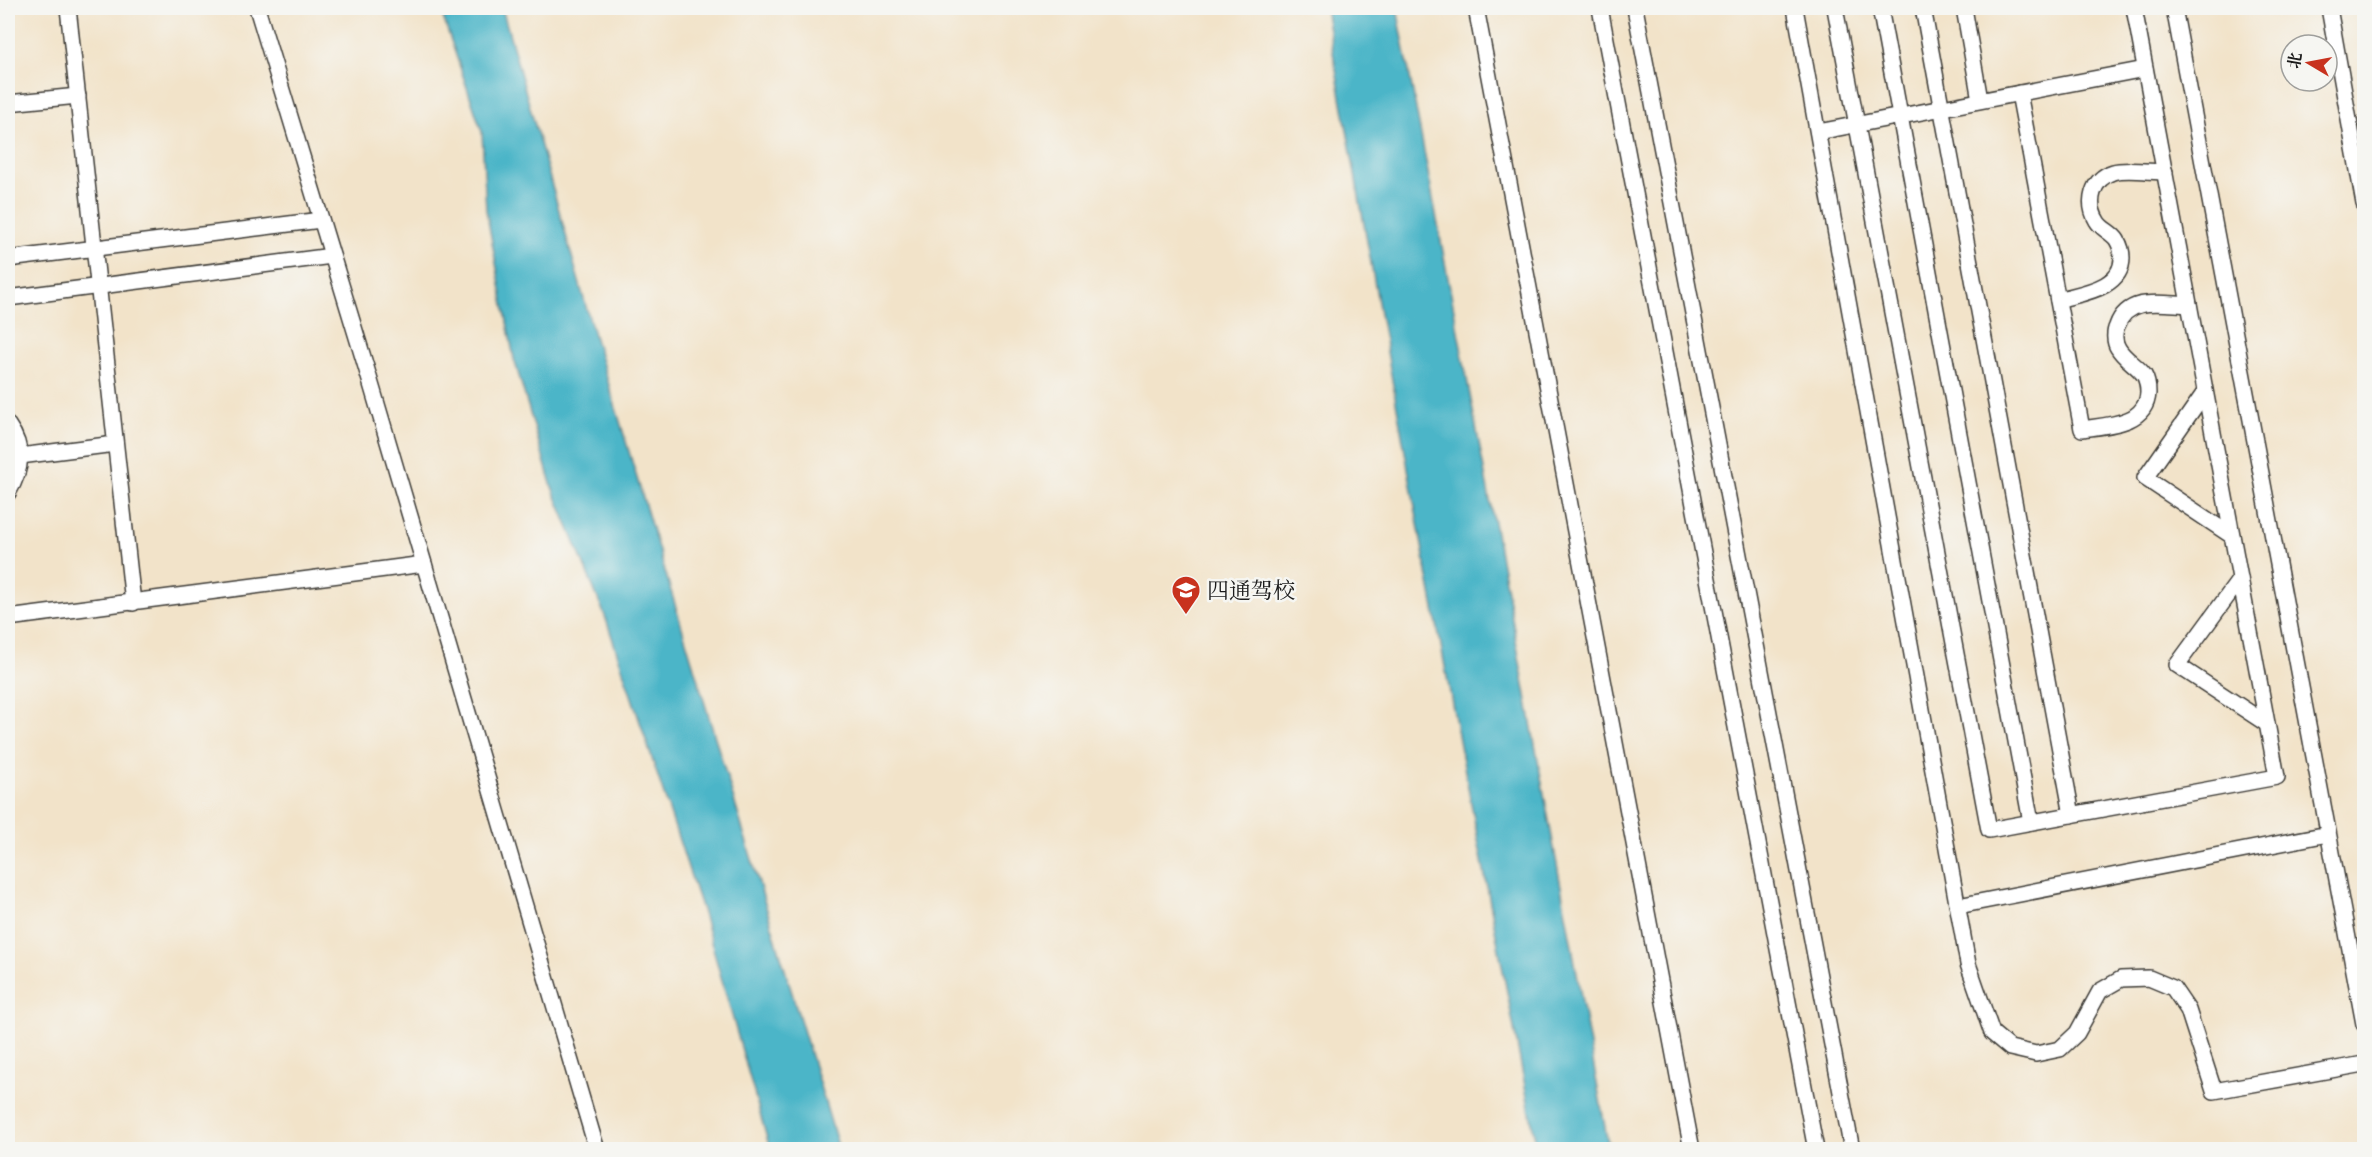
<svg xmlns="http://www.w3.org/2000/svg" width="2372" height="1157" font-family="Cardo,'Noto Serif SC',serif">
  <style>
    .water { fill: #4bb5c8; stroke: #346872; stroke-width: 1.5 }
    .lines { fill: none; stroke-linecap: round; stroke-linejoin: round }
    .lane-casing { stroke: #3c3a36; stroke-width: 18 }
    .lane { stroke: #fff; stroke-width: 15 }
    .labels { text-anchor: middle; stroke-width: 5; stroke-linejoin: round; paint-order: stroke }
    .poi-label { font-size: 22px; fill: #1c1c1c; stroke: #f6f6f2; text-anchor: start }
  </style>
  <rect width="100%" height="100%" fill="#f6f6f2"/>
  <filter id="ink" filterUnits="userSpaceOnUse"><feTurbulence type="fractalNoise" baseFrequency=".0167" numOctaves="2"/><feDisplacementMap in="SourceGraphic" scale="12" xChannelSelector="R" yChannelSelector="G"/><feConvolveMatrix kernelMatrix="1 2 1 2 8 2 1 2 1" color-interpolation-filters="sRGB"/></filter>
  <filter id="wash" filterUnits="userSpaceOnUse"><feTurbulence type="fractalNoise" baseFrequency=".008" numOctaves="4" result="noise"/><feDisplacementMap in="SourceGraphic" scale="24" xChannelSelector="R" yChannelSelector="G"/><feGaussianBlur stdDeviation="1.35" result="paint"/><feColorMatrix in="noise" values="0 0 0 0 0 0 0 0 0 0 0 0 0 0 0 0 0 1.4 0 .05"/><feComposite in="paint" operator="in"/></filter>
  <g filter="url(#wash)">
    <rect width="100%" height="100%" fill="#f2e3c9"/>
    <g class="water">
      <polygon points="440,8 502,8 596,342 839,1149 770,1149 702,910 605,616 552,487 514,359 486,210 482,132"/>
      <polygon points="1325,8 1397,8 1506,586 1609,1149 1537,1149 1422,546"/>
    </g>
  </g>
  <g filter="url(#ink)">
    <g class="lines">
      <g class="lane-casing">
        <g id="lane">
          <polyline points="68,8 133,603"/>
          <polyline points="257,8 366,367 597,1150"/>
          <polyline points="1476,8 1692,1150"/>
          <polyline points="1600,8 1816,1150"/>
          <polyline points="1635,8 1852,1150"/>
          <polyline points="1795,8 1968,964 1992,1033 2010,1048 2036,1054 2060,1049 2077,1033 2100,991 2121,979 2149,978 2173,988 2188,1010 2214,1091 2364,1064"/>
          <polyline points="1835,8 1989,830 2277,777 2134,8"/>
          <polyline points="1880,8 2031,822"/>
          <polyline points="1923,8 2072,815"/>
          <polyline points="1964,8 1980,100"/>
          <polyline points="2174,8 2364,1024"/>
          <polyline points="2329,8 2364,204"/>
          <path d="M2019,93l63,336c25,-4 64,-4 66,-36 0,-6 -1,-13 -4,-18 -7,-10 -20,-16 -26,-27 -4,-6 -4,-16 -1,-22 11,-31 45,-22 72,-21"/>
          <polyline points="8,103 78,96"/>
          <polyline points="1818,132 2145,69"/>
          <polyline points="8,259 321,220"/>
          <polyline points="8,298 332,256"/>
          <path d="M2058,300c23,-7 64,-11 64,-42 0,-7 -2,-13 -5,-18 -5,-8 -16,-11 -20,-19 -11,-18 -5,-42 16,-49 12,-4 38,0 52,0"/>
          <polyline points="2205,392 2145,478 2232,536"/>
          <path d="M8,425c17,24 14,44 0,68"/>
          <polyline points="20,456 115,444"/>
          <polyline points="2240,579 2177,665 2267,724"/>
          <polyline points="8,618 424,564"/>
          <polyline points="1958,906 2328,834"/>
        </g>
      </g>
      <use href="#lane" class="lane"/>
    </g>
  </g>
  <defs>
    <g id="school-pin" transform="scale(1.5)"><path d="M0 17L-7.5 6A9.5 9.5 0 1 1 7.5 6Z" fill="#c8321e" stroke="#f6f6f2"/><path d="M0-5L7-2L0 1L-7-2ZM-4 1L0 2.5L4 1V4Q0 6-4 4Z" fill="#fff"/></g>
  </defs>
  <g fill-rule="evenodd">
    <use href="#school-pin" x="1186" y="590"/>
  </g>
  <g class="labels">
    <g class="poi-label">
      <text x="1207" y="598">四通驾校</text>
    </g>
  </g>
  <rect width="2372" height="1157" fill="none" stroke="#f6f6f2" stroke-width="30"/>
  <g transform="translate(2309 63) rotate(280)"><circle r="28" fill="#f6f6f2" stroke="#9f9f9c" stroke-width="1.5"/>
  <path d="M0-4.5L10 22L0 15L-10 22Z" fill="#c8321e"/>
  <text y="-9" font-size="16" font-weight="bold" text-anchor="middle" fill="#1c1c1c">北</text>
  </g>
</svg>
